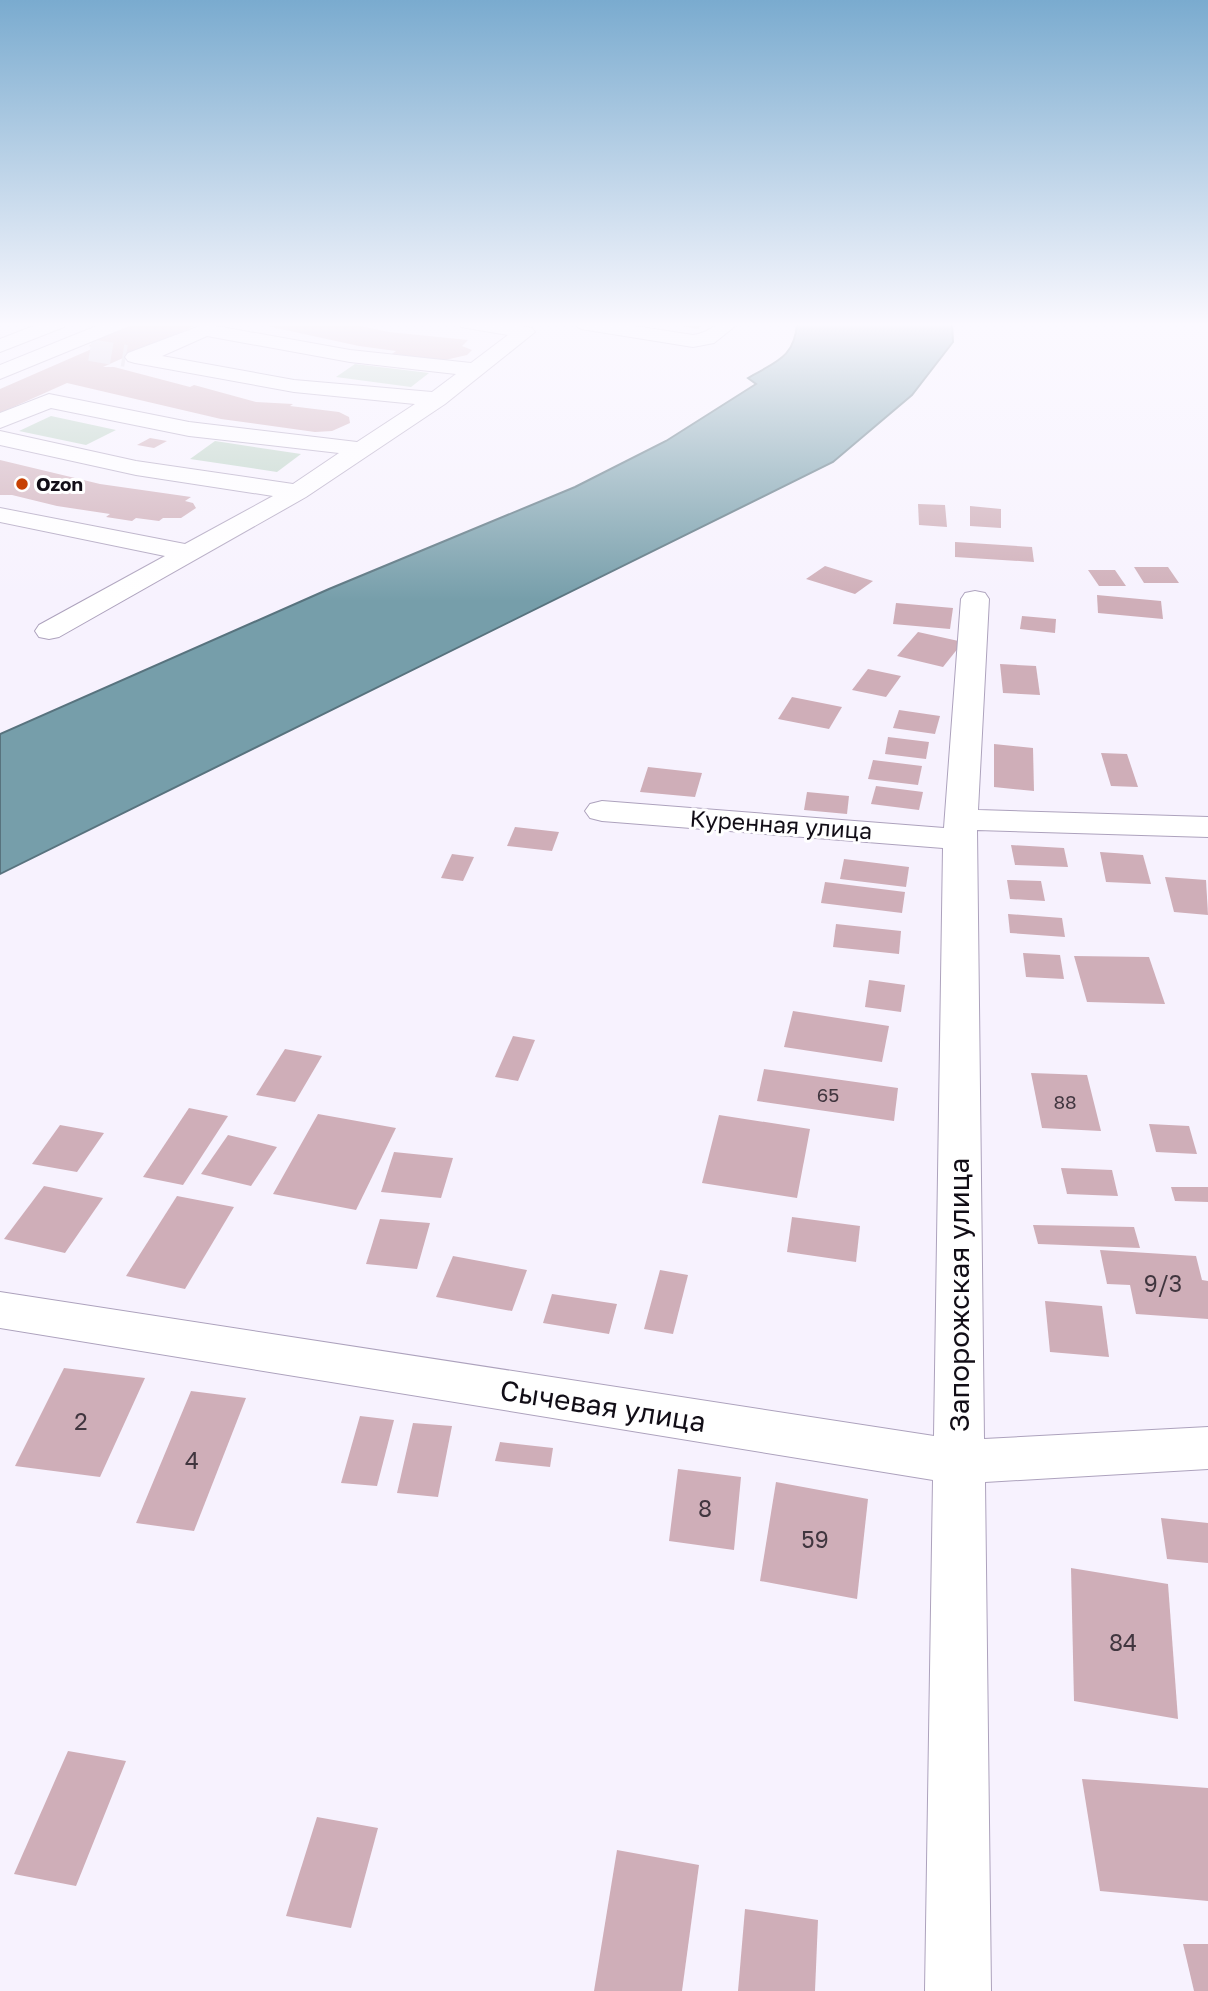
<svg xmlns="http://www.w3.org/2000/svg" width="1208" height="1991" font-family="'Golos Text',sans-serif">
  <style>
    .green { fill: #bad2c3 }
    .water { fill: #769eaa; stroke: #58737e; stroke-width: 2 }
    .building { fill: #cfaeb8 }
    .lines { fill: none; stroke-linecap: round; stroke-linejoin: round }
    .minor-tunnel { stroke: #d5d0db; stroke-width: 22; stroke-dasharray: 22 11; stroke-linecap: butt }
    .minor-casing { stroke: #ada2bd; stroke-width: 2 }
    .major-casing { stroke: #ada2bd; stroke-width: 2 }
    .minor { fill: #fff; fill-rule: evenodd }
    .major { fill: #fff; fill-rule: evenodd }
    .poi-dot { fill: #c74103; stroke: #fff; stroke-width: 2.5 }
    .labels { text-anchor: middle; stroke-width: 6; stroke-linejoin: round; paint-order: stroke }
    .far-poi-label { font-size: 19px; font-weight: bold; fill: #120e17; stroke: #fff; text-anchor: start }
    .number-label { font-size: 19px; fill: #41363f }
    .street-label { font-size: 23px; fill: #120e17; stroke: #fff }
    .near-number-label { font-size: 23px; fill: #41363f }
    .near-street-label { font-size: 28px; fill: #120e17; stroke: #fff }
  </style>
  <rect width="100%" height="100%" fill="#f7f2fe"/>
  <g class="green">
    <polygon points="355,364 429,373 411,387 336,377"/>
    <polygon points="51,416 116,430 86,445 19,431"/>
    <polygon points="215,441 301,454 277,472 190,459"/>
  </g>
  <path class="water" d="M797,323h155l1,19 -41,53 -79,67 -833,412v-140l329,-145 246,-102 91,-46 90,-57 -8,-6c27,-16 47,-20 49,-55z"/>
  <g class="building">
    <polygon points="140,323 201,323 103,367 114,367 190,387 194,385 256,402 293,404 290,406 339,412 349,417 350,423 332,431 315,432 221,419 67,383 0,413 0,389 94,348 89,346 101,336"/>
    <polygon points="253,323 353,323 350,324 389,332 468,340 462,346 472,350 467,355 445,360 392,354 396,351 359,346"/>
    <polygon points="667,323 707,323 697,329"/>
    <polygon points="150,438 167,441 154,448 137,445"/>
    <polygon points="0,460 100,484 191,497 185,501 193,503 196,508 181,518 163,518 159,521 136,518 132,521 106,517 110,514 57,506 12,495 0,495"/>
    <polygon points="918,504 945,505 947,527 919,525"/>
    <polygon points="970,506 1001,509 1001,528 970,526"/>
    <polygon points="955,542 1032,547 1034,562 955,557"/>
    <polygon points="825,566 873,581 855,594 806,579"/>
    <polygon points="1134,567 1168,567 1179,583 1144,583"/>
    <polygon points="1088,570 1115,570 1126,586 1099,586"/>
    <polygon points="1097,595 1161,601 1163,619 1098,613"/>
    <polygon points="896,603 953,608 950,629 893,624"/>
    <polygon points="1022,616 1056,619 1055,633 1020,629"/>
    <polygon points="918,632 963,642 943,667 897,656"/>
    <polygon points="1000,664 1036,666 1040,695 1003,693"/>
    <polygon points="868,669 901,676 886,697 852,690"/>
    <polygon points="792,697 842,707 829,729 778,719"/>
    <polygon points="899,710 940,716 935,734 893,728"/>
    <polygon points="888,737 929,742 926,759 885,754"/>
    <polygon points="994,744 1033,748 1034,791 994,787"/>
    <polygon points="1101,753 1127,754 1138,787 1111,786"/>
    <polygon points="873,760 922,766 918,785 868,779"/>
    <polygon points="648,767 702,773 695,797 640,792"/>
    <polygon points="876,786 923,792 919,810 871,804"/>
    <polygon points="807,792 849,796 847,814 804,810"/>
    <polygon points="515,827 559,832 552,851 507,846"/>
    <polygon points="1011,845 1064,848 1068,867 1015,865"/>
    <polygon points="1100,852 1143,855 1151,884 1106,882"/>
    <polygon points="452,854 474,857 463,881 441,878"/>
    <polygon points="844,859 909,867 906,887 840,879"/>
    <polygon points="1165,877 1206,880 1208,915 1174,912"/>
    <polygon points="1007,880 1041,881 1045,901 1010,899"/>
    <polygon points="825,882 905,892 902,913 821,903"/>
    <polygon points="1008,914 1062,918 1065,937 1010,933"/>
    <polygon points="836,924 901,931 899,954 833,947"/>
    <polygon points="1023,953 1060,955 1064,979 1026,977"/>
    <polygon points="1074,956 1149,957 1165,1004 1087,1002"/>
    <polygon points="869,980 905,985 901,1012 865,1007"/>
    <polygon points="793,1011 889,1026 882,1062 784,1047"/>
    <polygon points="513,1036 535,1040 518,1081 495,1077"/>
    <polygon points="285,1049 322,1056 295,1102 256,1095"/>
    <polygon points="764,1069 898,1088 894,1121 757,1101"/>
    <polygon points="1031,1073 1087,1075 1101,1131 1042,1128"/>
    <polygon points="189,1108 228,1116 183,1185 143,1177"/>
    <polygon points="318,1114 396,1128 356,1210 273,1194"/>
    <polygon points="719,1115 810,1129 797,1198 702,1183"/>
    <polygon points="1149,1124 1189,1126 1197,1154 1156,1152"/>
    <polygon points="60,1125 104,1133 77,1172 32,1164"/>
    <polygon points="228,1135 277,1147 251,1186 201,1174"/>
    <polygon points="394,1152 453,1158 441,1198 381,1192"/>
    <polygon points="1061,1168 1112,1170 1118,1196 1067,1194"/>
    <polygon points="44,1186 103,1198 65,1253 4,1239"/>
    <polygon points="1171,1187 1208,1187 1208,1202 1175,1201"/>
    <polygon points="177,1196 234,1207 185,1289 126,1276"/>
    <polygon points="792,1217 860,1226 856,1262 787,1252"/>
    <polygon points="380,1219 430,1223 417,1269 366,1264"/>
    <polygon points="1033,1225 1134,1227 1140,1248 1038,1244"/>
    <polygon points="1100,1250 1196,1256 1202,1280 1208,1281 1208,1319 1136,1314 1130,1285 1107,1284"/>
    <polygon points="453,1256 527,1270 512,1311 436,1297"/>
    <polygon points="660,1270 688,1275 673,1334 644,1329"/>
    <polygon points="552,1294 617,1304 609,1334 543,1323"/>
    <polygon points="1045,1301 1102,1306 1109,1357 1050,1352"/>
    <polygon points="64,1368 145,1378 100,1477 15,1466"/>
    <polygon points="191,1391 246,1398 194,1531 136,1523"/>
    <polygon points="360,1416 394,1420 377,1486 341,1483"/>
    <polygon points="413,1423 452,1426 438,1497 397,1493"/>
    <polygon points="500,1442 553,1448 550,1467 495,1461"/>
    <polygon points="678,1469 741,1477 734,1550 669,1541"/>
    <polygon points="776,1482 868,1499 857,1599 760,1581"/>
    <polygon points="1161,1518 1208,1523 1208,1563 1167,1559"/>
    <polygon points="1071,1568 1168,1584 1178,1719 1074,1701"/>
    <polygon points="68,1751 126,1761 76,1886 14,1874"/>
    <polygon points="1082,1779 1208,1788 1208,1901 1100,1891"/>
    <polygon points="317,1817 378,1828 351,1928 286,1916"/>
    <polygon points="617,1850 699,1865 682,1991 594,1991"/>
    <polygon points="745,1909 818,1920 815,1991 738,1991"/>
    <polygon points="1183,1944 1208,1944 1208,1991 1194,1991"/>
  </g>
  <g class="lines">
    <polyline class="minor-tunnel" points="90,350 126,356"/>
    <g class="minor-casing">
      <g id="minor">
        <polygon points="104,323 130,323 127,327 0,379 0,365"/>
        <path d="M459,323h44l29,5 3,4 -90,72 -139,93 -247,140 -10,2 -10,-2 -4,-6 4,-6 126,-69 -165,-34v-14l185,36 88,-48 -137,-21 -136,-30v-14l136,30 157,23 46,-31 -150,-17 -138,-28 -51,20v-15l49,-19 140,28 168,20 58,-38 -121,-12 -159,-29 -7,-2 -3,-4 3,-4 77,-29 145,26 121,13 37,-28 -47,-8zM207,336l143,26 106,12 -24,18 -138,-12 -132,-24z"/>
        <path d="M571,323h44l78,12c21,-3 18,-14 46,-12l-25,20 -21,4 -112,-18z"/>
        <polygon points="975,591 985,593 989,599 978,810 1208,817 1208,837 977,830 984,1439 1208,1427 1208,1469 985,1482 991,1991 925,1991 933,1480 0,1328 0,1292 934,1436 943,848 602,821 590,818 585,811 590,804 602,801 944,828 961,599 965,593"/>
      </g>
    </g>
    <g class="major-casing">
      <polygon id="major" points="41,323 67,323 64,327 0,352 0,339"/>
    </g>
    <use href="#minor" class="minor"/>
    <use href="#major" class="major"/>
  </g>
  <linearGradient id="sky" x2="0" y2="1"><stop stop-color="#7aabcf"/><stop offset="0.54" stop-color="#fbf9ff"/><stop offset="1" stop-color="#fbf9ff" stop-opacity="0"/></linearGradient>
  <rect width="1208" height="601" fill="url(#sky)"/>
  <circle class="poi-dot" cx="22" cy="484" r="7"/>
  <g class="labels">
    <g class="far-poi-label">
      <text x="36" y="491">Ozon</text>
    </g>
    <g class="number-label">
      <text x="828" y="1102">65</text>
      <text x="1065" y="1109">88</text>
    </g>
    <g class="street-label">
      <text transform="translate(781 825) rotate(4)" y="8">Куренная улица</text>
    </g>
    <g class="near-number-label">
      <text x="1163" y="1292">9/3</text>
      <text x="81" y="1430">2</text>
      <text x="192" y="1469">4</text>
      <text x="705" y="1517">8</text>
      <text x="815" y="1548">59</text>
      <text x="1123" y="1651">84</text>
    </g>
    <g class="near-street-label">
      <text transform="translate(959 1295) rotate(-90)" y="10">Запорожская улица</text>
      <text transform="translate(603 1406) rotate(9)" y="10">Сычевая улица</text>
    </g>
  </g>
</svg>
